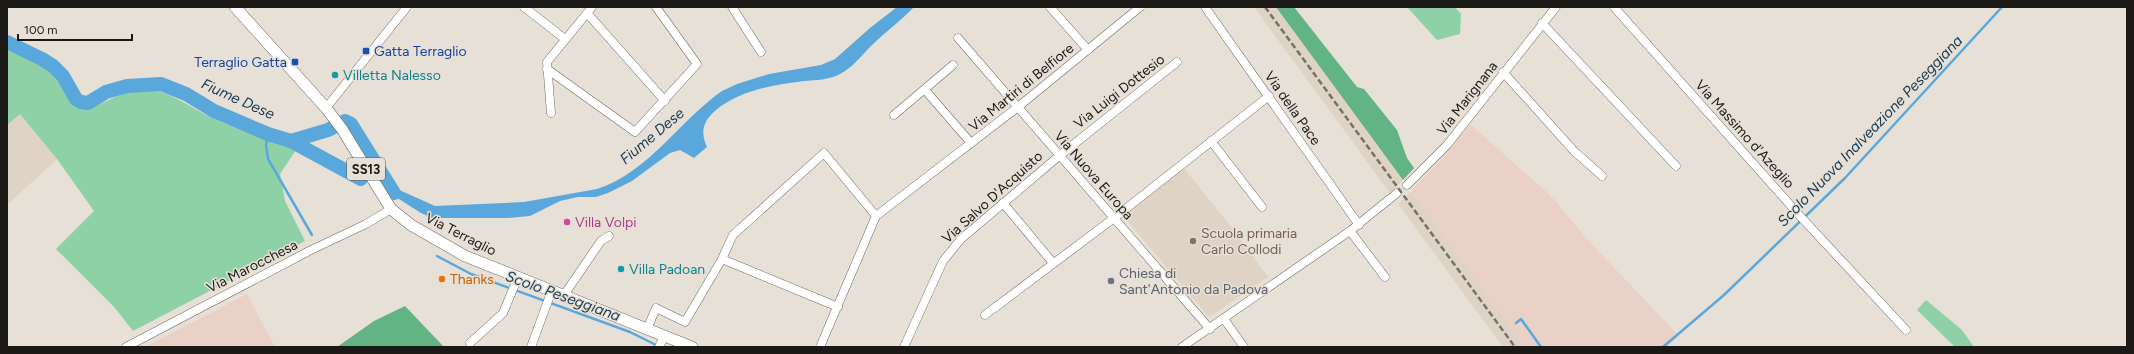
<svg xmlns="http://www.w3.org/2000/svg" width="2134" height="354" font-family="Figtree,sans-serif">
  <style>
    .built { fill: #ded3c4 }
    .industrial { fill: #e9d1c8 }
    .green { fill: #8ed1a7 }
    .forest { fill: #62b484 }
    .water { fill: #5aa8db }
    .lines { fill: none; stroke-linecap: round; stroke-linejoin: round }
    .stream { stroke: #5aa8db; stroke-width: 2.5 }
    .river { stroke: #5aa8db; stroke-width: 14 }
    .minor-casing { stroke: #706b63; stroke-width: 9 }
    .major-casing { stroke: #706b63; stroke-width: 12 }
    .minor { stroke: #fff; stroke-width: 8 }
    .major { stroke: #fff; stroke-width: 11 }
    .rail { stroke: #75716b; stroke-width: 2.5; stroke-dasharray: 6 3; stroke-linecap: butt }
    .transit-dot { fill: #1a4fb4; stroke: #e6e0d7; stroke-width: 1.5 }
    .culture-dot { fill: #0f9aa8; stroke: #e6e0d7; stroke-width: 1.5 }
    .hotel-dot { fill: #d1479c; stroke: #e6e0d7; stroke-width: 1.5 }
    .education-dot { fill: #8d6e63; stroke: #e6e0d7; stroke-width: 1.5 }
    .food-dot { fill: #e8710a; stroke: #e6e0d7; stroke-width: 1.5 }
    .worship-dot { fill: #6b7280; stroke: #e6e0d7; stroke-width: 1.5 }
    .labels { text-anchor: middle; stroke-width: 3; stroke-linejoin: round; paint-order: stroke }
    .shield { fill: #e6e0d7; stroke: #585550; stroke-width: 1 }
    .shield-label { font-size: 13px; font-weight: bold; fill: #1b1916 }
    .transit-label { font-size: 14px; fill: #164399; stroke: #e6e0d7; text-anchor: start }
    .culture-label { font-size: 14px; fill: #0d838f; stroke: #e6e0d7; text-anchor: start }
    .street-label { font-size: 14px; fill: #1b1916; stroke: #e6e0d7 }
    .hotel-label { font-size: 14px; fill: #b23c85; stroke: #e6e0d7; text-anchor: start }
    .education-label { font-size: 14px; fill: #785e54; stroke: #e6e0d7; text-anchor: start }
    .worship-label { font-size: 14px; fill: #5b616d; stroke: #e6e0d7; text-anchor: start }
    .food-label { font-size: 14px; fill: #c56008; stroke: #e6e0d7; text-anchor: start }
    .water-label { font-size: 15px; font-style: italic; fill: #193a50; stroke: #e6e0d7 }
  </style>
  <rect width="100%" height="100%" fill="#e6e0d7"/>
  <g class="built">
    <polygon points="1254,7 1276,7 1403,180 1390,193"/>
    <polygon points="20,113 57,159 7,205 7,125"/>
    <polygon points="1183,167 1232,228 1268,277 1211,316 1208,316 1125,218 1125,213"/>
    <polygon points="1411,191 1525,347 1503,347 1398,204"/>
  </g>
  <g class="industrial">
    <polygon points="1470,124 1550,195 1587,239 1679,336 1667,347 1525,347 1411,191 1448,152"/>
    <polygon points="247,294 275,347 145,347"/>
  </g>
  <g class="green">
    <polygon points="1407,7 1455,7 1461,14 1460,34 1437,40"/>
    <path d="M7,47c17,8 40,15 51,31 7,9 12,29 24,30 15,2 41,-19 61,-19 26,0 48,20 72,30 17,8 36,15 54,20 8,2 16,3 23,6 23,9 47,23 66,38l-7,-2 -55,-31 -16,24 5,27 20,40 -172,90 -18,-23 -59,-59 38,-38 -37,-52 -37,-45 -13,11z"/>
    <polygon points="1926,300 1962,330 1974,347 1955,347 1917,310"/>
  </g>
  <g class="forest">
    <polygon points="1276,7 1294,7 1357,87 1364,89 1397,130 1407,158 1414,168 1403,180"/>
    <polygon points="405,306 444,347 337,347 374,321"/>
  </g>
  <path class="water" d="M897,7h17c-13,14 -29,25 -43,39 -10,10 -19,22 -31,28 -11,6 -24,6 -36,7 -31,4 -63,9 -88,29 -13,11 -16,22 -9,37l-13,11 -14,-8 -10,3 -38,28 -24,12 -12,4h-18l-18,4 -30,15 -22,2h-76l-11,-5 -30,-19 -11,-16 15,10 40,18 89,-4 73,-13c52,-17 82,-68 125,-98l15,-7 32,-10 52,-9 14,-6 35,-31z"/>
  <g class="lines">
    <g class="stream">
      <polyline points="268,134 266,145 268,159 312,235"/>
      <polyline points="437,256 471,274 630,332 658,346"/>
      <polyline points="1516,323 1521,319 1541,347"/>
      <polyline points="1663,347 1724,295 1845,178 2002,7"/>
    </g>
    <g class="river">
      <polyline points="7,42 42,59 53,66 63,76 76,99 81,102 88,103 106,92 127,86 161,84 186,94 214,111 268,134 291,141 361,179"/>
      <polyline points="291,141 328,130 345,121 351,124 394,193"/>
    </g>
    <g class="minor-casing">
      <g id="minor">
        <polyline points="524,7 565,39"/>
        <polyline points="732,7 761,52"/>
        <polyline points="1050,7 1088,50"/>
        <polyline points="1205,7 1359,225"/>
        <polyline points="1614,7 1800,216 1906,330"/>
        <polyline points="587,13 665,101"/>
        <polyline points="1542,23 1676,166"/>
        <polyline points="958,38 1210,329"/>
        <polyline points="547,69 635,132 697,64 656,7"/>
        <polyline points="1503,72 1574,151 1602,176"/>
        <polyline points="925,90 971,143"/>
        <polyline points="326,108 407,7"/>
        <polyline points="551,113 547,62 592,7"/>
        <polyline points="894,115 953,65"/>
        <polyline points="1211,141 1262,207"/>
        <polyline points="1407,185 1447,145 1556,7"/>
        <polyline points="1003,203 1053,263"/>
        <polyline points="1350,231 1385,277"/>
        <polyline points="722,259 838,307"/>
        <polyline points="564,295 601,241 609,236"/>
        <polyline points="985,315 1114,218 1269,96"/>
        <polyline points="1224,319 1244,347"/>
        <polyline points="647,329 656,308 685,322 722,259 733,235 824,153 876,216"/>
        <polyline points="470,343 503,313 518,277"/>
        <polyline points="126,347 311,250 366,224 391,209"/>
        <polyline points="531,347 552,290"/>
        <polyline points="659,347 664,336"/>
        <polyline points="820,347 876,216 1018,107 1140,7"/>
        <polyline points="904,347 943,261 961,239 1059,156 1177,62"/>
        <polyline points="1182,347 1350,231 1397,193"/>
      </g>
    </g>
    <g class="major-casing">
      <polyline id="major" points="235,7 326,108 342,129 391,209 411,225 465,256 692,347"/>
    </g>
    <use href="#minor" class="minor"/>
    <use href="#major" class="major"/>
    <polyline class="rail" points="1265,7 1515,347"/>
  </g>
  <g class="transit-dot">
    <rect x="362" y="47" width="8" height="8" rx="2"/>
    <rect x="291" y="58" width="8" height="8" rx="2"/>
  </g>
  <g class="culture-dot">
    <circle cx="335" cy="75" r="4"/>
    <circle cx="621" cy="269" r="4"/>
  </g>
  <circle class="hotel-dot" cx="567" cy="222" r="4"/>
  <circle class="education-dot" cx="1193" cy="241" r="4"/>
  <circle class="food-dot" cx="442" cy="279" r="4"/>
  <circle class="worship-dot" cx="1111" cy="281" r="4"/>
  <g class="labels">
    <rect class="shield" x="347" y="158" width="38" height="22" rx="3"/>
    <g class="shield-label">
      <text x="366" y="174">SS13</text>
    </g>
    <g class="transit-label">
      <text x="374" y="56">Gatta Terraglio</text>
      <text x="287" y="67" text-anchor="end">Terraglio Gatta</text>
    </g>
    <g class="culture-label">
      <text x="343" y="80">Villetta Nalesso</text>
      <text x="629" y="274">Villa Padoan</text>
    </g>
    <g class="street-label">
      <text transform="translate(1021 87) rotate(-39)" y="5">Via Martiri di Belfiore</text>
      <text transform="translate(1119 91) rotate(-38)" y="5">Via Luigi Dottesio</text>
      <text transform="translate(1467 98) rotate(-52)" y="5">Via Marignana</text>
      <text transform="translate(1293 108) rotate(55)" y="5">Via della Pace</text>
      <text transform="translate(1745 134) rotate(48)" y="5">Via Massimo d'Azeglio</text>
      <text transform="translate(1094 175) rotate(49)" y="5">Via Nuova Europa</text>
      <text transform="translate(992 197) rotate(-42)" y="5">Via Salvo D'Acquisto</text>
      <text transform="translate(461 234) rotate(27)" y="5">Via Terraglio</text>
      <text transform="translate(252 266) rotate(-27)" y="5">Via Marocchesa</text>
    </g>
    <g class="hotel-label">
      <text x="575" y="227">Villa Volpi</text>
    </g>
    <g class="education-label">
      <text x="1201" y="238">Scuola primaria<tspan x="1201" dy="16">Carlo Collodi</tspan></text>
    </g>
    <g class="worship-label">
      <text x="1119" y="278">Chiesa di<tspan x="1119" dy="16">Sant'Antonio da Padova</tspan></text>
    </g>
    <g class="food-label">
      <text x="450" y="284">Thanks</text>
    </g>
    <g class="water-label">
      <text transform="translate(238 99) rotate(24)" y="5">Fiume Dese</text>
      <text transform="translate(1870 131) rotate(-46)" y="5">Scolo Nuova Inalveazione Peseggiana</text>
      <text transform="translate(652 136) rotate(-40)" y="5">Fiume Dese</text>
      <text transform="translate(563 296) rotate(20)" y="5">Scolo Peseggiana</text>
    </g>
  </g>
  <rect width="2134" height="354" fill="none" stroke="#1b1916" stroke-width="16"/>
  <path d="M18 34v6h114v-6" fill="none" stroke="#1b1916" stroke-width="2"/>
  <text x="24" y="34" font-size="12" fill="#1b1916" stroke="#e6e0d7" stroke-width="3" paint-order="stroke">100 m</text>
</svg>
